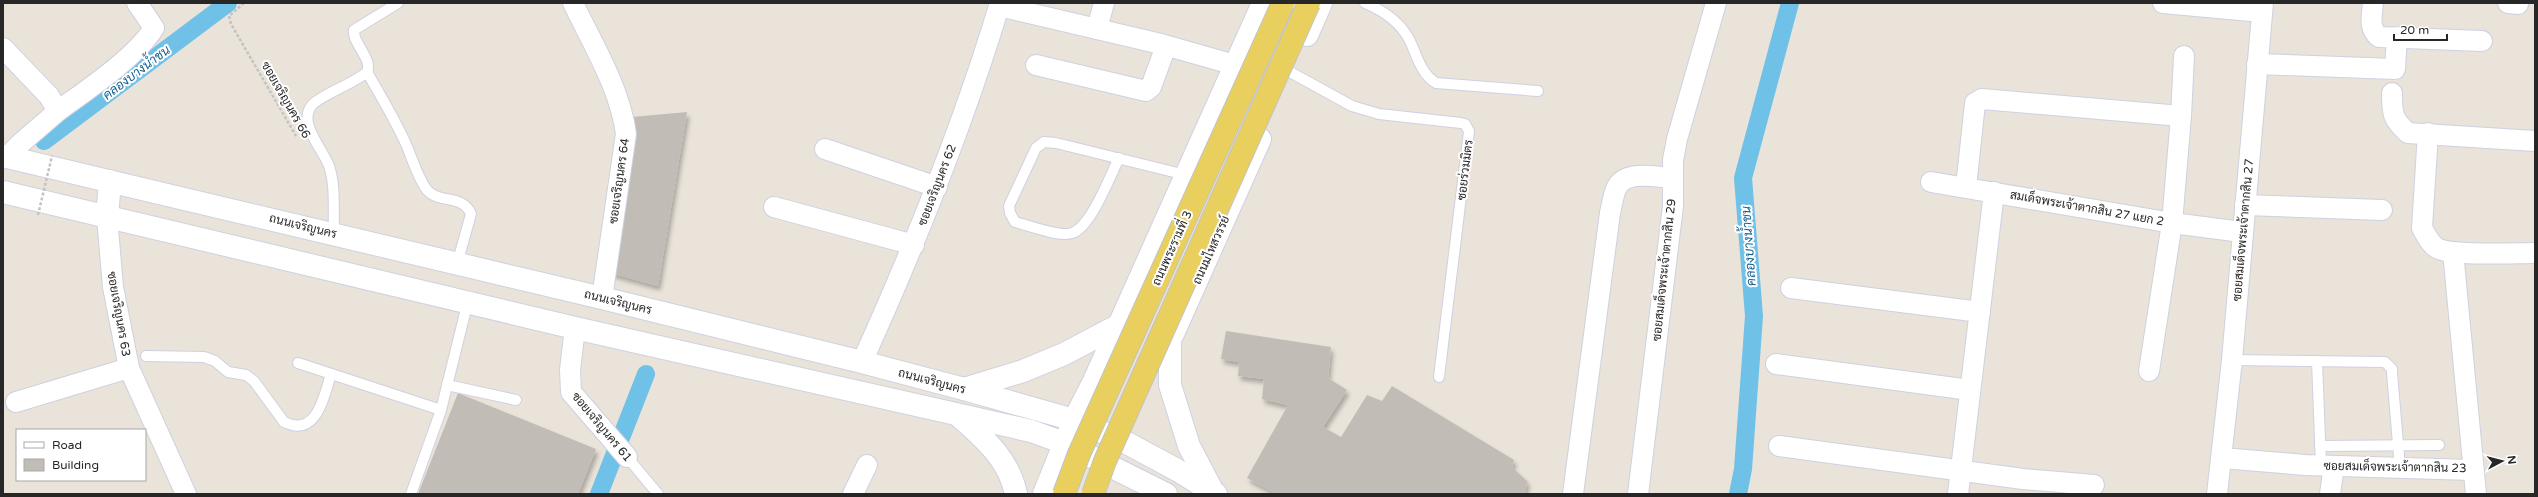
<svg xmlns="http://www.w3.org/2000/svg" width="2538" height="497" font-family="'Varela Round',Sarabun,sans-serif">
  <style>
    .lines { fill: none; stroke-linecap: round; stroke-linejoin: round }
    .canal { stroke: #6fc1e8; stroke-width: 18 }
    .building { fill: #c1bdb6; filter: url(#shadow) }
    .lane-casing { stroke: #ced1e0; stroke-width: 12 }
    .street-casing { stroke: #ced1e0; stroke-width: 22 }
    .secondary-casing { stroke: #ced1e0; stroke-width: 24 }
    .path { stroke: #c3c3c3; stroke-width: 2.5; stroke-dasharray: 3 2; stroke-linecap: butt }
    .lane { stroke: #fff; stroke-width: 10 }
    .street { stroke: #fff; stroke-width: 20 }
    .secondary { stroke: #fff; stroke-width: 22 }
    .primary-bridge-casing { stroke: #c3c3c3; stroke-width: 24; stroke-linecap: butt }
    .path-bridge { stroke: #c3c3c3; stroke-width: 2.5; stroke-dasharray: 3 2; stroke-linecap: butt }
    .primary-bridge { stroke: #e9d05e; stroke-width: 22 }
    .labels { text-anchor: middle; stroke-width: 4; stroke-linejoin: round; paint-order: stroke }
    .street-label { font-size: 12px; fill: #272727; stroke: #fff }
    .water-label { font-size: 13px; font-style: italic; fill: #135e8f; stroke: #fff }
  </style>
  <defs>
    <filter id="shadow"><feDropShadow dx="2.5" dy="4.5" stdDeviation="2" flood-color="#0004"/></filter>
  </defs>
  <rect width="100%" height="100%" fill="#e9e3d9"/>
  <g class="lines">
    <g class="canal">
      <polyline points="44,141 228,3"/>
      <polyline points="599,494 646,374"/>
      <polyline points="1738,494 1743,469 1754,316 1743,178 1790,3"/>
    </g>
  </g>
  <g class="building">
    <polygon points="687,112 658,286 611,273 632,117"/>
    <polygon points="1226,331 1331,347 1328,378 1347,390 1323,427 1341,437 1367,395 1382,401 1392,386 1514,460 1512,467 1527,481 1525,494 1277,494 1247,478 1288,405 1262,399 1264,379 1238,376 1239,362 1221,359"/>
    <polygon points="458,393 596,449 578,494 418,494"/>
  </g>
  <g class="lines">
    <g class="lane-casing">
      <g id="lane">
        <path d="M1365,3c19,8 36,20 45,38 7,15 11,33 26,42l102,8"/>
        <path d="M367,72c13,23 27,46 38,70 7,15 12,35 22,48 12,14 36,4 44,24l-14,50"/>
        <polyline points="1290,72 1352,106 1379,114 1461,123 1465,124 1469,131 1439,377"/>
        <path d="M1119,158c-9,18 -28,69 -47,75 -12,5 -44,-8 -57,-11l-5,-9 -1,-7 27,-58 8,-6 12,1 130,32"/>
        <path d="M334,234c-1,-22 2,-47 -5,-68 -6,-17 -32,-43 -17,-61 9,-10 41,-21 55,-33 6,-13 -15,-29 -13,-42l44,-27"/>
        <path d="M146,356l58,1 11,4 13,11 18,3 8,6 30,41c33,16 40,-26 47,-48"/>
        <polyline points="2232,360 2385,362 2392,369 2392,373 2400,468"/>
        <polyline points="2317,361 2321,466"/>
        <polyline points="298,363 441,410"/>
        <polyline points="447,385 516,400"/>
        <polyline points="2320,446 2439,445"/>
        <polyline points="627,457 658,494"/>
        <polyline points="411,494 441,410 468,301"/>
      </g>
    </g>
    <g class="street-casing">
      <g id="street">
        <path d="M573,3c20,42 47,85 53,131l-24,164"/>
        <polyline points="2163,3 2262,12"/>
        <path d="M2373,3c-1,13 -5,25 6,34l103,4"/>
        <polyline points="2508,3 2518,4"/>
        <polyline points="999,6 1161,44 1235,65"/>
        <polyline points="1097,29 1104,3"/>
        <polyline points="3,48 49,96 58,111 21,143 7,157"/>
        <polyline points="2257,64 2395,69 2397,37"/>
        <polyline points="1036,65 1146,91 1151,87 1166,46"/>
        <path d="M2392,93c0,20 0,26 16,40l127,8"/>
        <path d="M58,111c30,-22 77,-53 96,-83l-17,-25"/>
        <polyline points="2181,116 2184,56"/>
        <path d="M2428,133l-6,95c4,7 9,18 17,21 17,7 75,4 96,4"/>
        <polyline points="825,149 937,187"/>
        <polyline points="1931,182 2172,223 2242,232"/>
        <polyline points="1966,187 1975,103 1982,99 2181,116 2172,223 2149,371"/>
        <polyline points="2245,205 2382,210"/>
        <polyline points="774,207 914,245"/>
        <polyline points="107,217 113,287 129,368 186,494"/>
        <polyline points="2453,252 2476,494"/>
        <polyline points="1791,288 1980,312"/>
        <polyline points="575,328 570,370 571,392 627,457"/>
        <path d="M862,362c53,-117 101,-236 138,-359"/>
        <polyline points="1776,364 1970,390"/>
        <polyline points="16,402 129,368"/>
        <polyline points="1779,446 2023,479 2094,485"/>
        <polyline points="2222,458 2305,465 2472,470"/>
        <polyline points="853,494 867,465"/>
        <path d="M1573,494l37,-281c2,-8 3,-17 6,-24 8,-20 40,-12 56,-11"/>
        <polyline points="1638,494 1673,206 1673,160 1677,139 1716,3"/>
        <polyline points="1958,494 1994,192"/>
        <polyline points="2217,494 2232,360 2263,3"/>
        <polyline points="2330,494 2334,466"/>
      </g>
    </g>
    <g class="secondary-casing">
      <g id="secondary">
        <polyline points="1307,35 1321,3"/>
        <polyline points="3,156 602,298 862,362 964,389 1074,420 1125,442 1177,470 1216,494"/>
        <polyline points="3,192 575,328 1031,431 1064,443 1166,494"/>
        <polyline points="107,217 110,181"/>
        <polyline points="1172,336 1260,139"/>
        <polyline points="1170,341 1170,385 1189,446 1212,490"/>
        <polyline points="964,389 1023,371 1064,354 1119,325"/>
        <path d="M959,416c25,22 50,43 57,78"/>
        <polyline points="1044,494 1074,420 1094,381 1263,3"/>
      </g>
    </g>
    <polyline class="path" points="244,3 229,16 231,24 296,136"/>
    <use href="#lane" class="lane"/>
    <use href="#street" class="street"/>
    <use href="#secondary" class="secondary"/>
    <g class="primary-bridge-casing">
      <g id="primary-bridge">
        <polyline points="1064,494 1079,454 1283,3"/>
        <polyline points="1093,494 1105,461 1309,3"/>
      </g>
    </g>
    <polyline class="path-bridge" points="38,215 52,156"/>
    <use href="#primary-bridge" class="primary-bridge"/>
  </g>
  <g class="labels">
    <g class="street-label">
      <text transform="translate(286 100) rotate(60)" y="4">ซอยเจริญนคร 66</text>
      <text transform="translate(1465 170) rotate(-83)" y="4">ซอยร่วมมิตร</text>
      <text transform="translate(619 181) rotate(-82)" y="4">ซอยเจริญนคร 64</text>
      <text transform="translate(937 185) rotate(-69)" y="4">ซอยเจริญนคร 62</text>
      <text transform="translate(2087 208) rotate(10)" y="4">สมเด็จพระเจ้าตากสิน 27 แยก 2</text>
      <text transform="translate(303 226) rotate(14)" y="4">ถนนเจริญนคร</text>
      <text transform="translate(2243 230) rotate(-85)" y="4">ซอยสมเด็จพระเจ้าตากสิน 27</text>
      <text transform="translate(1172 248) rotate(-66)" y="4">ถนนพระรามที่ 3</text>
      <text transform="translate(1211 250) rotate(-66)" y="4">ถนนมไหสวรรย์</text>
      <text transform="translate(1664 270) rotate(-84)" y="4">ซอยสมเด็จพระเจ้าตากสิน 29</text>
      <text transform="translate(618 302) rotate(14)" y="4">ถนนเจริญนคร</text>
      <text transform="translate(119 314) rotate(80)" y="4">ซอยเจริญนคร 63</text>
      <text transform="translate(932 381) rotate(15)" y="4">ถนนเจริญนคร</text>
      <text transform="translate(602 427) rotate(50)" y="4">ซอยเจริญนคร 61</text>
      <text transform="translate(2395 467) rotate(1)" y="4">ซอยสมเด็จพระเจ้าตากสิน 23</text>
    </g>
    <g class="water-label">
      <text transform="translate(136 72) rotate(-37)" y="5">คลองบางน้ำชน</text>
      <text transform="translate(1748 246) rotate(-94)" y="5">คลองบางน้ำชน</text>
    </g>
  </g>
  <rect width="2538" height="497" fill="none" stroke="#272727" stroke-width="8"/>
  <rect x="16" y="429" width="130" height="52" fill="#ffffff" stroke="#a9a9a9"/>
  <rect x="24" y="442" width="20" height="6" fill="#ffffff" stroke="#a9a9a9"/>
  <text x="52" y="449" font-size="12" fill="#272727">Road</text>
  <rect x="24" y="459" width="20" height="12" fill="#c1bdb6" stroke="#a9a9a9"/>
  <text x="52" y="469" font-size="12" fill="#272727">Building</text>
  <g transform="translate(2502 461) rotate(83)" stroke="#ffffff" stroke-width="3" paint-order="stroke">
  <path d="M0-3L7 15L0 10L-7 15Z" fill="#272727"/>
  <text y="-6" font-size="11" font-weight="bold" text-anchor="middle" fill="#272727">N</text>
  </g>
  <path d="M2394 34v6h53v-6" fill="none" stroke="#272727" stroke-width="2"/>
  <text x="2400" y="34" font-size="12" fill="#272727" stroke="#ffffff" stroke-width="3" paint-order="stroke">20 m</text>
</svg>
